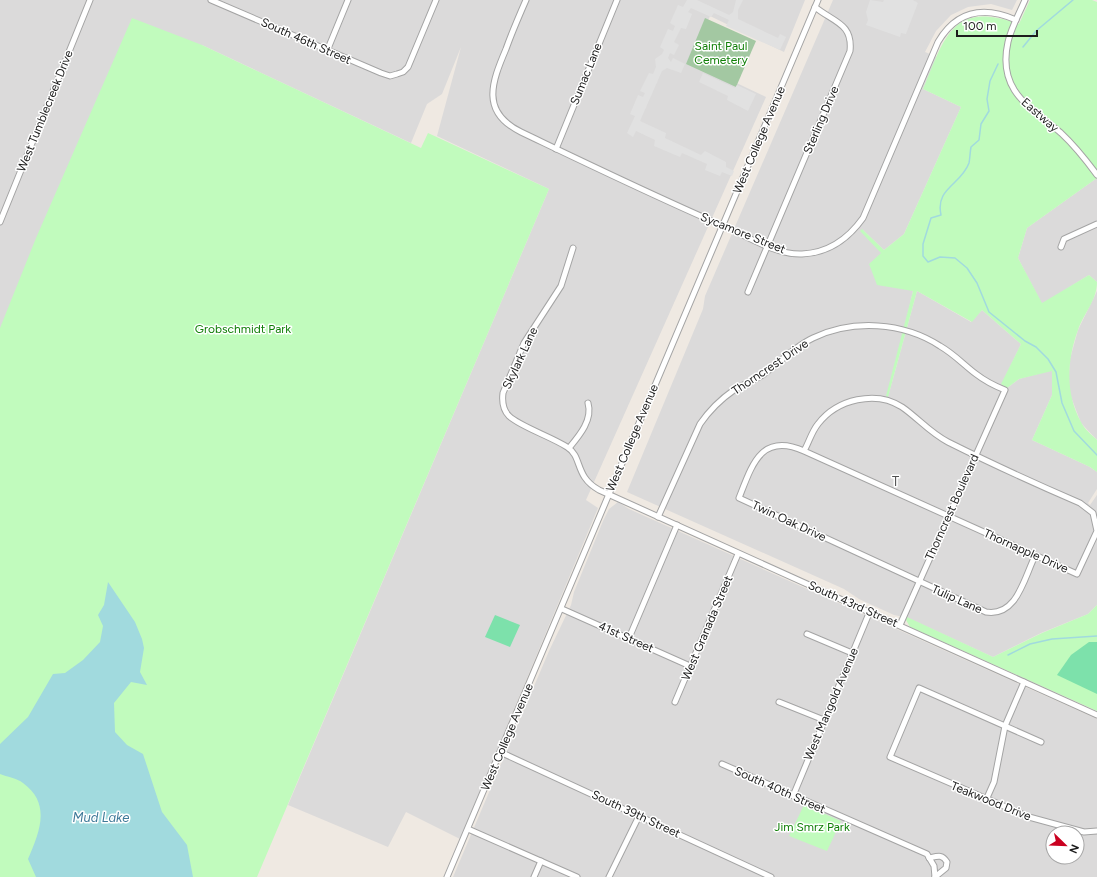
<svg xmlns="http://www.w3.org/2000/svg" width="1097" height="877" font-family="Figtree,sans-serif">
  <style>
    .residential { fill: #dbdada; fill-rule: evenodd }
    .cemetery { fill: #a3c8a2 }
    .park { fill: #c1fbbd }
    .pitch { fill: #7de1ab }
    .parking { fill: #e1e1e1 }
    .water { fill: #a1dade }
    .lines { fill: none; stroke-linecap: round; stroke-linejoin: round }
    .stream { stroke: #a1dade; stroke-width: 1.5 }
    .minor-casing { stroke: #a4a4a4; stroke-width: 7 }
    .minor { stroke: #fff; stroke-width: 5 }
    .labels { text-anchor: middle; stroke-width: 3; stroke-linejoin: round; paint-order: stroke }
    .street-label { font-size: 12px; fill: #1d1d1d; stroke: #fff }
    .park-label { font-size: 12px; fill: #107f07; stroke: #fff }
    .neighbourhood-label { font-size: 13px; letter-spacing: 1px; fill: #505050; stroke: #fff }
    .water-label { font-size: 13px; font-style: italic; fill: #3e7998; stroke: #fff }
  </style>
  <rect width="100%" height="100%" fill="#efe9e2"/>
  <g class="residential">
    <polygon points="0,0 805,0 784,52 710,16 690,61 766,97 586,500 598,508 460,839 406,812 388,847 288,805 549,189 437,136 461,47 442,94 427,104 411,143 202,45 0,331"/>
    <polygon points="833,0 1017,0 1012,10 991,4 968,7 951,15 936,31 925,52 937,57 923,89 961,107 904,234 884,250 862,229 913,291 888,397 917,291 971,322 982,310 1021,344 1002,384 1007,388 1019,379 1052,370 1052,395 1032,440 1090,467 1097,472 1097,489 1088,503 1090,505 1097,495 1097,605 1088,614 1041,633 993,657 908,618 894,615 859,599 844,589 627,492 703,309 705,296"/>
    <polygon points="1097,178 1097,282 1089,275 1042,304 1018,258 1027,228"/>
    <polygon points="1097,291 1097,440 1081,423 1068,389 1070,359 1078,330"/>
    <path d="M618,502l11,7 468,210v158h-644l96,-226 22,-46 3,-13 29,-71 6,-12zM1053,833h24v24h-24z"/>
  </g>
  <polygon class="cemetery" points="705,18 756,41 736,87 686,64"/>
  <g class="park">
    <path d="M1030,0h62l5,2v176l-70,50 -9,30 24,45 47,-28 8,7c0,18 -13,31 -19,48 -11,30 -13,63 3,92 3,7 11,13 16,18v32l-7,-5 -58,-27 20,-45v-24l-33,8 -12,9 -6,-4 20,-40 -39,-34 -10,12 -55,-31 -29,106 -2,-1 27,-105 -36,-6 -8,-21 12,-11 -21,-22 2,-2 22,21 20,-16 57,-127 -38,-18c22,-52 29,-89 96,-65z"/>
    <polygon points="132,18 202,45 421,148 428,133 549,189 257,877 0,877 0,328 36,238"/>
    <polygon points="1097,605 1097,711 910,627 906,620 907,617 993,657 1042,633 1088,614"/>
    <polygon points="804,805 841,821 827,851 789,836"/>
  </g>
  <g class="pitch">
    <polygon points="495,615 520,625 510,647 485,637"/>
    <polygon points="1089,642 1097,642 1097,694 1057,675 1071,655"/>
  </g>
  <g class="parking">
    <polygon points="687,0 697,0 729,15 733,12 736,0 743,0 738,10 738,19 778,38 780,34 786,37 780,50 726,26 729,20 714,13 711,17 691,8 688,12 692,14 686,29 681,28 674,42 679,45 674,55 670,53 668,58 671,62 673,58 685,64 681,73 667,68 662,71 640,121 666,133 665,138 701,155 705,151 726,162 726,167 734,171 732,176 722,172 720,176 705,170 707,164 682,153 680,157 654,146 655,140 636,131 633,137 627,133 635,116 630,114 638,95 643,97 645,93 640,91 649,73 653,74 656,67 655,59 662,54 664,50 660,47 668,29 673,31 675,26 670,23 678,5 683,7"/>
    <polygon points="870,0 883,2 884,0 913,0 918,3 906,34 901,33 900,37 866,25 868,20 866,12"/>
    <polygon points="703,73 735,88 737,85 756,94 748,111 727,100 728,96 699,82"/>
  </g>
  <path class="water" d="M108,582l27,40 7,17 2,9 -4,24 7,13 -16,-3 -17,21 1,29 12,13 16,9 19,58 25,33 6,32h-157l-8,-18c11,-26 24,-55 -5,-76 -6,-5 -16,-6 -23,-9v-30l28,-27 25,-43 12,-1 18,-13 17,-18 3,-16 -5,-11 6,-10z"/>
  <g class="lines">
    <g class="stream">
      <polyline points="1023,47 1036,31 1073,0"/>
      <path d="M998,64l-8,17 -3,18 2,12 -8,13 -2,16 -8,7c-1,5 -1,11 -2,16 -8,22 -34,25 -28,52l-10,3 -8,26v12l5,6 12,-5 15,1 12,10 10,15 12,29 36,29 11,6 12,12 8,13 6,31 12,28 23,24"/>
      <polyline points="1008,655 1030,644 1052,639 1097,636"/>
    </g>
    <g class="minor-casing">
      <g id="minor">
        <polyline points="211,0 381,73 390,76 397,74 403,72 408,67 436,0"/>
        <path d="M526,0c-7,16 -14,32 -20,49 -14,33 -26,63 15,83 69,33 137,66 207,96 22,10 49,27 74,26 26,-1 46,-15 61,-36l75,-176c19,-32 46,-36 78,-22"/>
        <path d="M1025,0c-6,14 -14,28 -17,42 -11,49 22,65 53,91 14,13 25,27 36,42"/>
        <polyline points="327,51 348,0"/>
        <polyline points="556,149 617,0"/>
        <polyline points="0,222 90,0"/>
        <polyline points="1061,247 1064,239 1097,224"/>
        <path d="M573,248l-12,38 -37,57 -21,50c-1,8 0,17 6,23 10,10 43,21 58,31 16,10 7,29 32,43l498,225"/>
        <path d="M748,292l102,-241c3,-28 -17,-29 -35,-44"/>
        <path d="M569,448c10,-12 24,-28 19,-45"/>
        <path d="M804,451c5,-9 8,-20 14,-27 19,-25 58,-34 84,-17 16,11 28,26 46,35 44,22 88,42 132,61l13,10 4,18 -20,43 -273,-123c-43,-19 -52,14 -65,47l247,114c31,5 38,-34 49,-56"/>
        <path d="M658,517l42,-93c9,-13 21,-25 34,-34 10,-6 21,-10 30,-16 16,-12 30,-27 49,-36 40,-19 90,-16 127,8 14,8 24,19 36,28 9,7 19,12 29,16l-105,235"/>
        <polyline points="562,609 690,666"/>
        <polyline points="807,634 852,653"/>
        <polyline points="629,638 677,525"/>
        <polyline points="675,702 738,554"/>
        <polyline points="779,702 824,720"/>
        <polyline points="1041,742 919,688 890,757 1029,817 1084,832 1097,831"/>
        <polyline points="500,752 771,877"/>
        <polyline points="722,764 927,854 934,866 935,877"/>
        <polyline points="793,796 870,611"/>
        <polyline points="986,800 994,782 1005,726 1024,682"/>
        <polyline points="468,829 577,877"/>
        <path d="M929,858c9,-2 13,-4 18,4l-1,6 -11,9"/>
        <polyline points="447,877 818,0"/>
        <polyline points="534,877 541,861"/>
        <polyline points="609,877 639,816"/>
      </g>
    </g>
    <use href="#minor" class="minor"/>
  </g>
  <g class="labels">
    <g class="street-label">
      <text transform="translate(306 41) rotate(24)" y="4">South 46th Street</text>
      <text transform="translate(586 74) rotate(-68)" y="4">Sumac Lane</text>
      <text transform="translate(45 111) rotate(-68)" y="4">West Tumblecreek Drive</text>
      <text transform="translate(1040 115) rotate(41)" y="4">Eastway</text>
      <text transform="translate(821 120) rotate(-67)" y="4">Sterling Drive</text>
      <text transform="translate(759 140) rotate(-67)" y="4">West College Avenue</text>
      <text transform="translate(743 233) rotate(22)" y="4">Sycamore Street</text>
      <text transform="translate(520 358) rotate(-65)" y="4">Skylark Lane</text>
      <text transform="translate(770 367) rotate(-34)" y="4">Thorncrest Drive</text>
      <text transform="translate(632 438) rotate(-67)" y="4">West College Avenue</text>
      <text transform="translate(952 507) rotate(-66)" y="4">Thorncrest Boulevard</text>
      <text transform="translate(789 521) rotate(25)" y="4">Twin Oak Drive</text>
      <text transform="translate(1026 551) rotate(24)" y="4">Thornapple Drive</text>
      <text transform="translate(957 599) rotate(24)" y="4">Tulip Lane</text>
      <text transform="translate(853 604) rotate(24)" y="4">South 43rd Street</text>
      <text transform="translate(707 628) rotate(-67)" y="4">West Granada Street</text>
      <text transform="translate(626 637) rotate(24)" y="4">41st Street</text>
      <text transform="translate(831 704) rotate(-67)" y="4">West Mangold Avenue</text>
      <text transform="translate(507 737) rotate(-67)" y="4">West College Avenue</text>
      <text transform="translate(780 790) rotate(24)" y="4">South 40th Street</text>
      <text transform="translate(991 801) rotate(22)" y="4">Teakwood Drive</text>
      <text transform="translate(636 814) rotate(25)" y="4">South 39th Street</text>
    </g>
    <g class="park-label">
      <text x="721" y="50">Saint Paul<tspan x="721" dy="14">Cemetery</tspan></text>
      <text x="243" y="333">Grobschmidt Park</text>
      <text x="812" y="831">Jim Smrz Park</text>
    </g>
    <g class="neighbourhood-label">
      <text x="896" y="486">T</text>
    </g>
    <g class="water-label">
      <text x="101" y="822">Mud Lake</text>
    </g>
  </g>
  <g transform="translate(1065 845) rotate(113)"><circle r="19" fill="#ffffff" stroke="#a5a5a5"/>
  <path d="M0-3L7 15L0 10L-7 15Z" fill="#ca0020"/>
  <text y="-6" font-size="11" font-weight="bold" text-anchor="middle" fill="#1d1d1d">N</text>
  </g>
  <path d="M957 30v6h80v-6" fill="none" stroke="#1d1d1d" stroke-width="2"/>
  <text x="963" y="30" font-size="12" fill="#1d1d1d" stroke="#ffffff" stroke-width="3" paint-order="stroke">100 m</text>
</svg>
